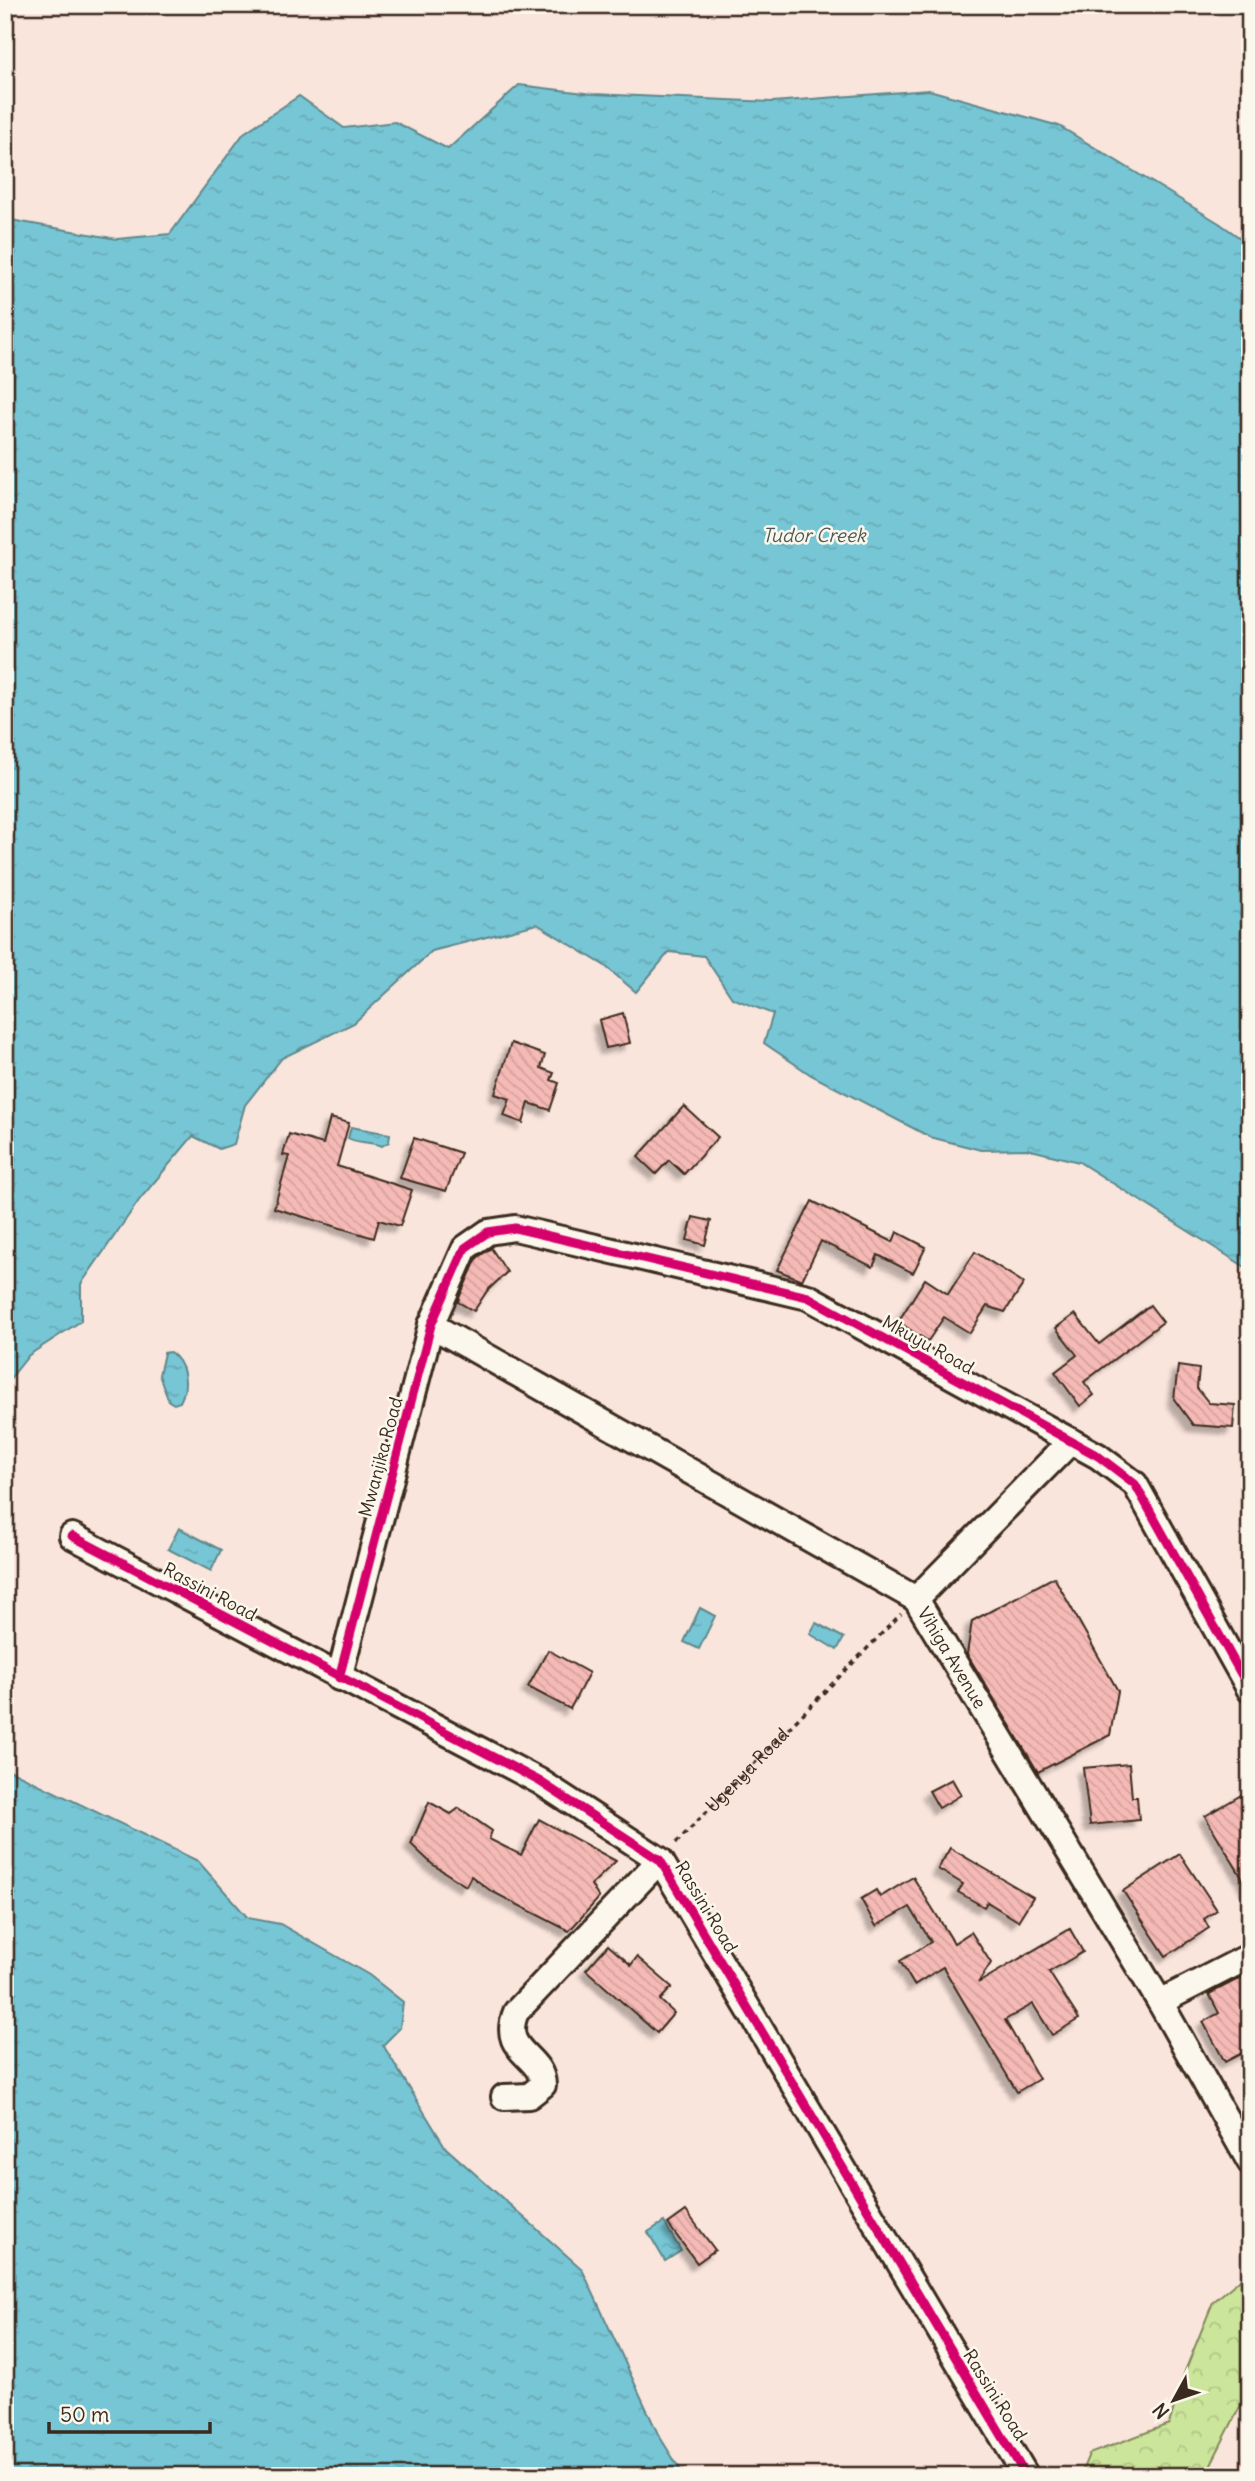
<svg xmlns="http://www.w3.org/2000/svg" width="1255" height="2481" font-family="Delius,sans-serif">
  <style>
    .built { fill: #f9d8d1 }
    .forest { fill: url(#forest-crowns); stroke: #83885c; stroke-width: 2 }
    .water { fill: url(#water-ripples); stroke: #5f888c; stroke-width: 2 }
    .building { fill: url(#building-back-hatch); stroke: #3b2a1e; stroke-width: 2; filter: url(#shadow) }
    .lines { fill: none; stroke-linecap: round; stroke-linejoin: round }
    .minor-casing { stroke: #3b2a1e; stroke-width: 30 }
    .path { stroke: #3b2a1e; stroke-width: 3.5; stroke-dasharray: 5 5; stroke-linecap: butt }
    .minor { stroke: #fbf7ec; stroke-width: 24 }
    .cycleway-casing { stroke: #fbf7ec; stroke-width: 13 }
    .cycleway { stroke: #d6006c; stroke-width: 9 }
    .labels { text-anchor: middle; stroke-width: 5; stroke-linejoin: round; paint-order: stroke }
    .street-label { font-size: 18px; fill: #3b2a1e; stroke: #fbf7ec }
    .water-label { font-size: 19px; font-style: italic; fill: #4d5955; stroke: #fbf7ec }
  </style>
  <defs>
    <pattern id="forest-crowns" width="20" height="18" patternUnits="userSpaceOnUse" patternTransform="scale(1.75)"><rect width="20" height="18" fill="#cbe59b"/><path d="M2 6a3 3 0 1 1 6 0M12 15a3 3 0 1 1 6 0" fill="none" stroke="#afc585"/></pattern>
    <pattern id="water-ripples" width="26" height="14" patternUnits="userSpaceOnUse" patternTransform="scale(1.75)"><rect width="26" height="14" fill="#77c6d5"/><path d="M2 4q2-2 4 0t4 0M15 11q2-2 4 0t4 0" fill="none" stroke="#68aab6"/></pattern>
    <pattern id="building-back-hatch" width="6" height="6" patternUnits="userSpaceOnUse" patternTransform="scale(1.75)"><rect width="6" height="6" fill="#f6bab6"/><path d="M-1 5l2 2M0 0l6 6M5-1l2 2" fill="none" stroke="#d4a09c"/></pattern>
    <filter id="shadow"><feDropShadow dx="-6" dy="6" stdDeviation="2" flood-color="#0004"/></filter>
  </defs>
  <rect width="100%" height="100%" fill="#fae5dc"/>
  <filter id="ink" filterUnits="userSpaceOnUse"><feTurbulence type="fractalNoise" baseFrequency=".0143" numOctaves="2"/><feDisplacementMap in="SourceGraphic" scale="14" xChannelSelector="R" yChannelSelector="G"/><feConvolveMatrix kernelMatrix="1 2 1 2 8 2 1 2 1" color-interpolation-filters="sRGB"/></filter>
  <g filter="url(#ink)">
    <polygon class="built" points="1250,2436 1250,2476 1233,2476"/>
    <polygon class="forest" points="1250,2271 1250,2387 1205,2476 1080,2476 1089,2454 1169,2424 1185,2371 1213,2302"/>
    <g class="water">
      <polygon points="519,85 593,94 772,102 929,90 1059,126 1219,223 1250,245 1250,1270 1079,1162 1027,1149 981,1150 930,1137 811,1075 764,1043 773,1014 732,998 704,956 669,952 636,992 605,966 537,924 432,951 354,1023 282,1058 245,1105 234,1144 219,1149 193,1136 140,1199 81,1284 81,1321 29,1355 5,1385 5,219 117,239 170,234 244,133 299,96 344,128 395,122 448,149"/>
      <path d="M351,1127l39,7 -1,8 -7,4c-11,-5 -24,-2 -34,-8z"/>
      <path d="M170,1352c16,11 19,33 10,50l-6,2 -5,-3 -10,-26 5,-22z"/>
      <polygon points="179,1528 221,1550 211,1571 168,1549"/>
      <polygon points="700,1608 715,1616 699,1649 684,1642"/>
      <polygon points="816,1623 844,1638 837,1650 810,1634"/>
      <polygon points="5,1768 198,1861 248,1918 280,1924 369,1975 403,2002 400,2028 383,2045 446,2148 582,2269 658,2434 684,2476 5,2476"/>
      <polygon points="664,2222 681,2251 665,2261 648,2232"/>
    </g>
    <g class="building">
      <polygon points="623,1013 630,1043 606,1048 599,1020"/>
      <polygon points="511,1043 545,1055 541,1068 554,1073 551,1080 559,1083 550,1110 529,1103 523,1123 504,1116 510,1099 495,1094"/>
      <polygon points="684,1106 718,1137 684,1174 669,1160 656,1174 638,1157"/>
      <polygon points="330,1118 349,1123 337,1166 412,1190 400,1226 379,1220 374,1238 274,1208 289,1156 283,1155 289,1134 323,1144"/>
      <polygon points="414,1138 461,1153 446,1191 400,1178"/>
      <polygon points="812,1201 893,1242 897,1232 926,1247 913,1273 878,1255 873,1267 821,1241 802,1280 777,1270"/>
      <polygon points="693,1217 711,1221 705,1245 687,1240"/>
      <polygon points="491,1248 507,1272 487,1291 474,1311 458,1302 459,1298 477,1258"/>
      <polygon points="975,1252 1024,1283 1005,1312 987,1306 970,1333 944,1317 928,1341 898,1322 925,1279 948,1294"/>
      <polygon points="1150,1305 1163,1322 1084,1382 1094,1395 1080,1406 1055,1372 1077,1355 1056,1328 1075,1314 1099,1344"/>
      <polygon points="1178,1366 1199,1369 1197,1388 1209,1403 1235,1405 1233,1428 1193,1425 1174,1399"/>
      <polygon points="1054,1577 1118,1691 1110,1735 1038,1772 967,1654 972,1621"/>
      <polygon points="548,1650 589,1673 570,1709 528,1687"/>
      <polygon points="1129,1764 1132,1797 1137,1797 1139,1820 1090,1825 1083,1768"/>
      <polygon points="952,1779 961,1795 939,1808 929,1791"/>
      <polygon points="1250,1790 1250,1891 1205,1816"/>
      <polygon points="429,1802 451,1814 459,1808 492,1831 489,1839 521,1855 539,1819 616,1861 591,1885 599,1898 569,1931 491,1891 471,1876 466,1886 432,1864 411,1844"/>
      <polygon points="950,1848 1033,1897 1018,1921 987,1902 984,1907 958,1892 963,1884 938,1869"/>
      <polygon points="1180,1854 1217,1910 1204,1919 1209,1928 1166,1956 1123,1891"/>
      <polygon points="913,1877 954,1943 971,1932 991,1963 978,1983 1070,1929 1083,1952 1049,1972 1079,2019 1052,2035 1033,2004 1005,2020 1039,2079 1017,2092 943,1967 914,1985 900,1961 931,1942 910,1907 876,1926 861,1899 876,1890 880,1897"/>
      <polygon points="608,1945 631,1965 637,1957 672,1987 660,2000 674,2013 657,2033 586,1970"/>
      <polygon points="1250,1973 1250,2049 1225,2062 1203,2022 1219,2013 1209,1994"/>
      <polygon points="686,2211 715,2250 697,2263 668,2224"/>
    </g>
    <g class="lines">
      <g class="minor-casing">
        <g id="minor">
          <path id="s2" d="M431,1325l485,274 244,403 90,160"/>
          <polyline points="72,1536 539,1781 660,1860 1026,2476"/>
          <polyline points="916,1599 1071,1441"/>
          <polyline points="339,1678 431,1325 465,1248 488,1232 515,1228 808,1297 1098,1456 1135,1484 1250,1690"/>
          <polyline points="1160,2002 1250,1956"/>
          <path d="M504,2097l25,-1 14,-11c-1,-31 -44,-32 -27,-73l144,-152"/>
        </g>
      </g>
      <path class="path" id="s1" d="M676,1843l225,-229"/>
      <use href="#minor" class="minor"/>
      <g class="cycleway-casing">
        <g id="cycleway">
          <polyline points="72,1536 539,1781 660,1860 1026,2476"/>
          <polyline points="339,1678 431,1325 465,1248 488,1232 515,1228 808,1297 1098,1456 1135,1484 1250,1690"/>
        </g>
      </g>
      <use href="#cycleway" class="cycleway"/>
    </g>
  </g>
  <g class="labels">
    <g class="street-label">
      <text transform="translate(928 1345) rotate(29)" y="6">Mkuyu Road</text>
      <text transform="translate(381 1457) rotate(-75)" y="6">Mwanjika Road</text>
      <text transform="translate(210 1592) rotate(28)" y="6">Rassini Road</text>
      <text dy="6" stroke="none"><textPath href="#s2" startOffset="626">Vihiga Avenue</textPath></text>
      <text dy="6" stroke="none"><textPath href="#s1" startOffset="102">Ugenya Road</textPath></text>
      <text transform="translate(706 1907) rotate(59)" y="6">Rassini Road</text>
      <text transform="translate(995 2395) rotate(58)" y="6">Rassini Road</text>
    </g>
    <g class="water-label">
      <text x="814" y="542">Tudor Creek</text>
    </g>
  </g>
  <rect width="1255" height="2481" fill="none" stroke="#fbf7ec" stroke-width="28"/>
  <rect x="14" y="14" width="1227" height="2453" fill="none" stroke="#3b2a1e" stroke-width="2.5" filter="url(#ink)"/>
  <g transform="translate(1174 2400) rotate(230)" stroke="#fbf7ec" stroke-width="5" paint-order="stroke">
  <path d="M0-5L12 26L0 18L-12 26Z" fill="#3b2a1e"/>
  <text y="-10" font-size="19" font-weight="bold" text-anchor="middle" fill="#3b2a1e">N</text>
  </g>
  <path d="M49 2422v10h161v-10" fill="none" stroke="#3b2a1e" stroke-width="3.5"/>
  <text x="60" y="2422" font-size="21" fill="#3b2a1e" stroke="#fbf7ec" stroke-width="5" paint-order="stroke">50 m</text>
</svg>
